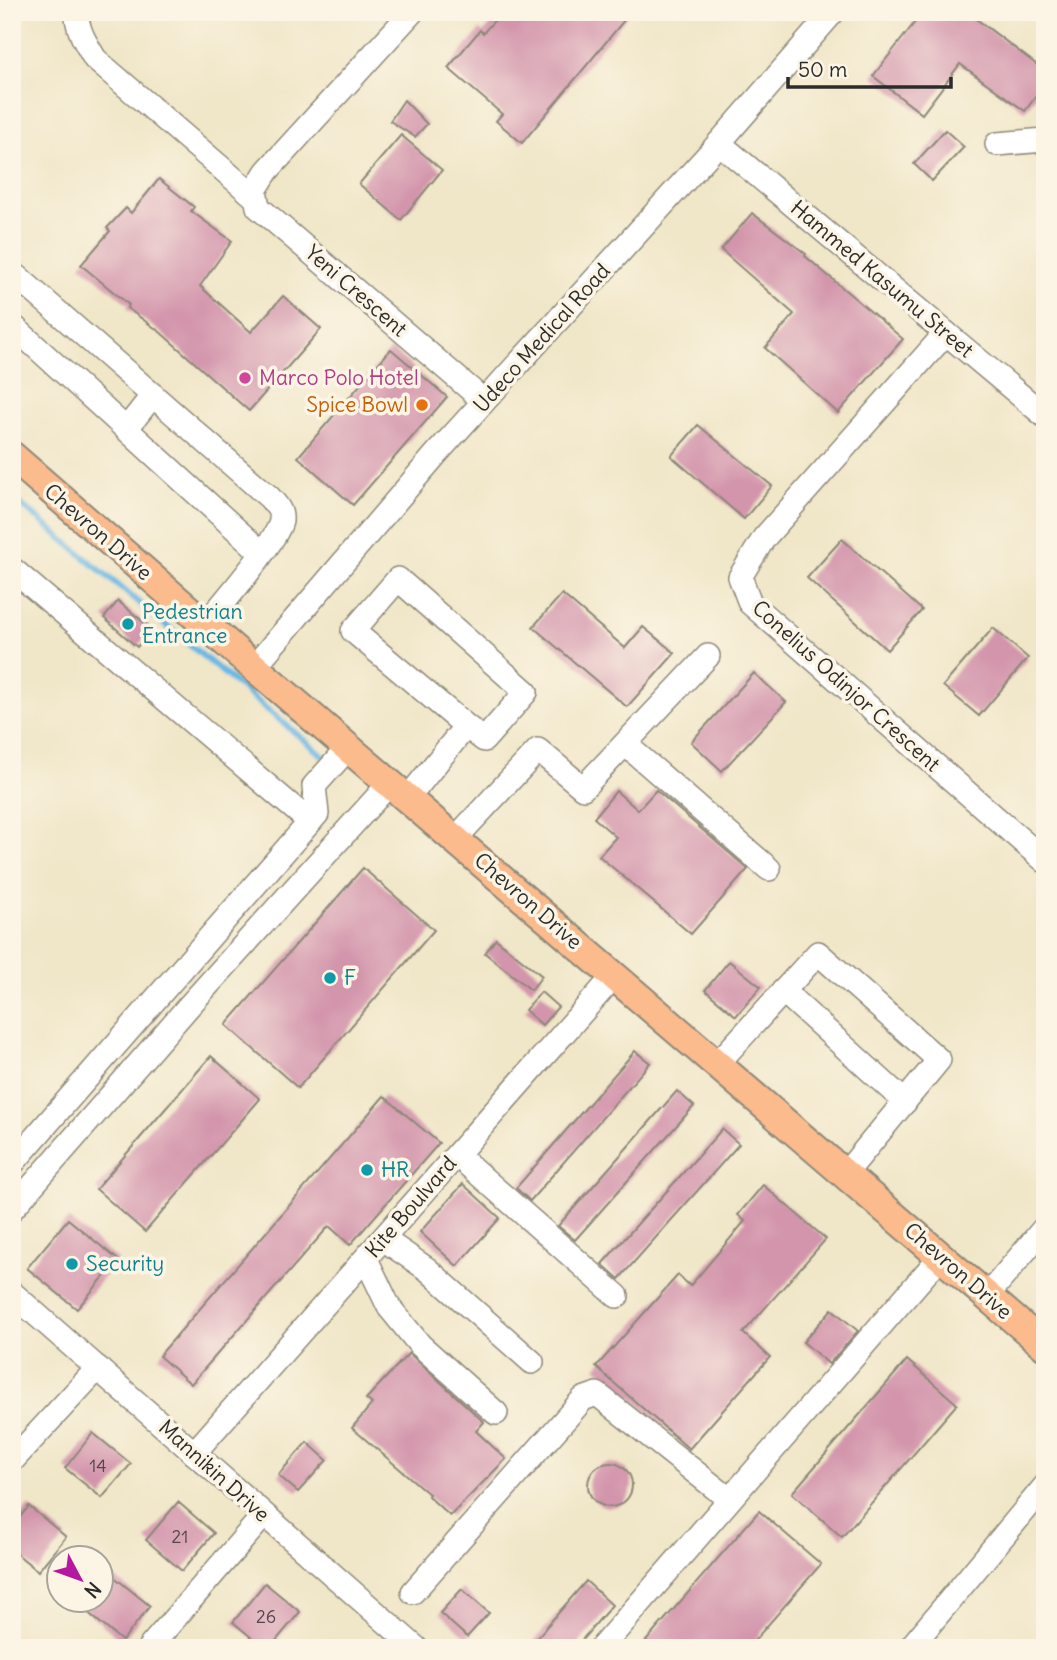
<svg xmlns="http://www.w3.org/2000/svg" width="1057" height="1660" font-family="Delius,sans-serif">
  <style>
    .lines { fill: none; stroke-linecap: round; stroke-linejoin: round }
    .stream { stroke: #6bb8e4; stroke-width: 6 }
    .building { fill: #d395ac }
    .minor-casing { stroke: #8e887a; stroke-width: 26 }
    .major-casing { stroke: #8e887a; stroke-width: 32 }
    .minor { stroke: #fff; stroke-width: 23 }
    .major { stroke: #fbbb8c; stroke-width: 28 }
    .hotel-dot { fill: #d1479c; stroke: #fcf5e5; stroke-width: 2.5 }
    .food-dot { fill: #e8710a; stroke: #fcf5e5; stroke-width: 2.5 }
    .culture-dot { fill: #0f9aa8; stroke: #fcf5e5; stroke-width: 2.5 }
    .labels { text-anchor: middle; stroke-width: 7; stroke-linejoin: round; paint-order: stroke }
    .number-label { font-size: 18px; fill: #55464b }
    .street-label { font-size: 21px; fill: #2b2b2b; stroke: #fcf5e5 }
    .hotel-label { font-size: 21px; fill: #b23c85; stroke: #fcf5e5; text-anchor: start }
    .food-label { font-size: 21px; fill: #c56008; stroke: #fcf5e5; text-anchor: end }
    .culture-label { font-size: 21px; fill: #0d838f; stroke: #fcf5e5; text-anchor: start }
  </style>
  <rect width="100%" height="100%" fill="#fcf5e5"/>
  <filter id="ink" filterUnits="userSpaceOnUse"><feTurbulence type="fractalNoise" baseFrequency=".0143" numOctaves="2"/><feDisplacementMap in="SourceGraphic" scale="14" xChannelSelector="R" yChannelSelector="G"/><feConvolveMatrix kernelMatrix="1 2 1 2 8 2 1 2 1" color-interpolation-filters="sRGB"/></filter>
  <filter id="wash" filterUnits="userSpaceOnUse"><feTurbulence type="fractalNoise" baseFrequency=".00686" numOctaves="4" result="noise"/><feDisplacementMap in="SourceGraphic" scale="28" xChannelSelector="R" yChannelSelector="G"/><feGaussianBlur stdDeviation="1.57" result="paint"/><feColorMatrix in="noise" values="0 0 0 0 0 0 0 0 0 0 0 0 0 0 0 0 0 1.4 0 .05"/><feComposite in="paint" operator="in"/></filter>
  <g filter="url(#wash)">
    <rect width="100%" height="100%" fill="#f0e6c8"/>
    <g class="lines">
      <polyline class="stream" points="12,497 323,756"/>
    </g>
    <g id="blocks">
      <g class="building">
        <polygon points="502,12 631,12 522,143 496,121 502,114 448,68 480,30 483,33"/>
        <polygon points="923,12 967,12 1045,71 1045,84 1025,111 960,64 922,114 873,76"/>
        <polygon points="404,100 427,124 415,137 390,121"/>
        <polygon points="945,130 964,147 932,181 914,164"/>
        <polygon points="401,135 442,170 401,220 359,184"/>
        <polygon points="159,179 194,207 191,211 232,241 200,286 251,332 283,296 321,329 249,411 159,331 127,308 129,305 81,265 110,231 107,228 126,208 131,213"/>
        <polygon points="752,213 806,254 805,256 903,339 838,413 765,348 794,314 721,250"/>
        <polygon points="391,349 447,397 353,505 298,457"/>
        <polygon points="698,425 772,486 744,519 671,456"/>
        <polygon points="842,539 922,610 887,650 807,578"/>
        <polygon points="562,594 625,648 643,627 675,653 627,707 533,627"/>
        <polygon points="118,601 152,629 137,647 104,618"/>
        <polygon points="993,628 1028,658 979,716 943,686"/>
        <polygon points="754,673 786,702 722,771 691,742"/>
        <polygon points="656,790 748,869 691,934 599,856 616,837 594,818 616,791 638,810"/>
        <polygon points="363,868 434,930 298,1088 226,1025"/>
        <polygon points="496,939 542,976 531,990 485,953"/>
        <polygon points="729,961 761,987 736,1016 705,990"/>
        <polygon points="541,992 558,1007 542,1025 525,1010"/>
        <polygon points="635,1051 650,1063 530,1201 516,1188"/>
        <polygon points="211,1056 260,1099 145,1232 96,1189"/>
        <polygon points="677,1091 694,1106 575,1240 558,1226"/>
        <polygon points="384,1096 439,1143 350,1245 329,1226 191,1384 159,1356"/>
        <polygon points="722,1129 739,1144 619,1279 602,1264"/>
        <polygon points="463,1184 500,1218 457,1266 420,1232"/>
        <polygon points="763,1185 826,1239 743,1333 770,1357 689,1449 596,1367 678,1275 690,1286 745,1221 738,1215"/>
        <polygon points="68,1219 118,1260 77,1309 27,1268"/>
        <polygon points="832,1309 858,1331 829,1364 803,1342"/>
        <polygon points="409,1353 484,1422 476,1431 506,1459 450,1516 428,1496 429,1494 352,1428 372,1404 366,1399"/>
        <polygon points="907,1360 957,1404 842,1537 792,1493"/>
        <polygon points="93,1433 131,1464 102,1498 65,1468"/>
        <polygon points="307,1442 327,1460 298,1492 278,1475"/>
        <circle cx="610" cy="1485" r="22"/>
        <polygon points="178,1502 214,1533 182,1571 146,1540"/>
        <polygon points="29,1506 66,1537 38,1571 12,1550 12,1527"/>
        <polygon points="759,1511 821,1564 748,1648 640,1648"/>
        <polygon points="113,1576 150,1606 122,1641 85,1610 93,1600 102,1600 102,1590"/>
        <polygon points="586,1581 612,1605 575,1648 528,1648"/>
        <polygon points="265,1583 300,1612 270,1648 264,1648 233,1622"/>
        <polygon points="462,1589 489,1613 467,1637 440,1613"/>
      </g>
    </g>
  </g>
  <g filter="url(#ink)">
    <use href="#blocks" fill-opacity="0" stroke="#8e887a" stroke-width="2"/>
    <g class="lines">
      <g class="minor-casing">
        <g id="minor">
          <path d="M77,12c-1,17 10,33 18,47l161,139"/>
          <polyline points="412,12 267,171 255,190 258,207 484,401"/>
          <polyline points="719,143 1045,416"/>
          <polyline points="997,144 1045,140"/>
          <path d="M12,272l257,225c7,8 13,13 12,24 -3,18 -61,86 -76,104"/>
          <polyline points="12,325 262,553"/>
          <polyline points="946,333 764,538 740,577 750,603 1045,861"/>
          <polyline points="127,428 153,395"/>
          <polyline points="12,569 310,822"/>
          <polyline points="254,667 437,453 719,143 833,12"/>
          <polyline points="625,744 769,869"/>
          <polyline points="408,798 466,726 353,631 398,579 526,692 484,740 466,726"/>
          <polyline points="455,839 538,750 583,788 708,656"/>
          <polyline points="783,991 905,1102"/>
          <polyline points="717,1064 818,953 939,1060 845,1174"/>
          <polyline points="457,1155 617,1296"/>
          <polyline points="12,1164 317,814 314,786 349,747"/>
          <polyline points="12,1209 188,1007 390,783"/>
          <polyline points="383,1239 427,1269 532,1362"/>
          <polyline points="366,1259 389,1307 420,1345 496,1413"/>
          <polyline points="12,1293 416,1648"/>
          <polyline points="987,1296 1045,1227"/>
          <polyline points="194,1453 614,976"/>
          <polyline points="12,1461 98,1368"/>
          <polyline points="413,1592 583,1399 597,1394 729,1499"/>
          <polyline points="149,1648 264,1515"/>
          <polyline points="601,1648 941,1256"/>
          <polyline points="910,1648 1045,1486"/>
        </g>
      </g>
      <g class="major-casing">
        <polyline id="major" points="12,456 254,667 1045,1346"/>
      </g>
      <use href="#minor" class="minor"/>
      <use href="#major" class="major"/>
    </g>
  </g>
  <circle class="hotel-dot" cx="245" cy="378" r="7"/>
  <circle class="food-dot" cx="422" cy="405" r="7"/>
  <g class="culture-dot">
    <circle cx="128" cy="624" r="7"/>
    <circle cx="330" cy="978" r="7"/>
    <circle cx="367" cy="1170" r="7"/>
    <circle cx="72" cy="1264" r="7"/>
  </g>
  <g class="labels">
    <g class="number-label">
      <text x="98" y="1472">14</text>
      <text x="180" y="1543">21</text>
      <text x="266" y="1623">26</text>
    </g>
    <g class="street-label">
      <text transform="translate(882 279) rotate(40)" y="7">Hammed Kasumu Street</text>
      <text transform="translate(356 291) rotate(41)" y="7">Yeni Crescent</text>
      <text transform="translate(542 338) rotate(-48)" y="7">Udeco Medical Road</text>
      <text transform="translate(98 532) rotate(41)" y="7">Chevron Drive</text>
      <text transform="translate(846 686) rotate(42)" y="7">Conelius Odinjor Crescent</text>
      <text transform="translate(528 901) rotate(41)" y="7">Chevron Drive</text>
      <text transform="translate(411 1207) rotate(-49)" y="7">Kite Boulvard</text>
      <text transform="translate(958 1271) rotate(41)" y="7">Chevron Drive</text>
      <text transform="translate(214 1471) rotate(42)" y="7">Mannikin Drive</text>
    </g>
    <g class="hotel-label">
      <text x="259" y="385">Marco Polo Hotel</text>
    </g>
    <g class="food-label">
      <text x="408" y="412">Spice Bowl</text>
    </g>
    <g class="culture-label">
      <text x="142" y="619">Pedestrian<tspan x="142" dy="24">Entrance</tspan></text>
      <text x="344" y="985">F</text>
      <text x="381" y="1177">HR</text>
      <text x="86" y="1271">Security</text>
    </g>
  </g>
  <rect width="1057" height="1660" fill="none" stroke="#fcf5e5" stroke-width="42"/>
  <g transform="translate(80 1579) rotate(131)"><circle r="33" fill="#fcf5e5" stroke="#a8a49b" stroke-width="2"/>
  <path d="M0-5L12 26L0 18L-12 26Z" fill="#b5179e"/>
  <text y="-10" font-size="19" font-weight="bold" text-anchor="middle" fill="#2b2b2b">N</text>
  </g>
  <path d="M788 77v10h163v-10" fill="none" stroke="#2b2b2b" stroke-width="3.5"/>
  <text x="798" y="77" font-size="21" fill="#2b2b2b" stroke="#fcf5e5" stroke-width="5" paint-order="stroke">50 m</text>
</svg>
